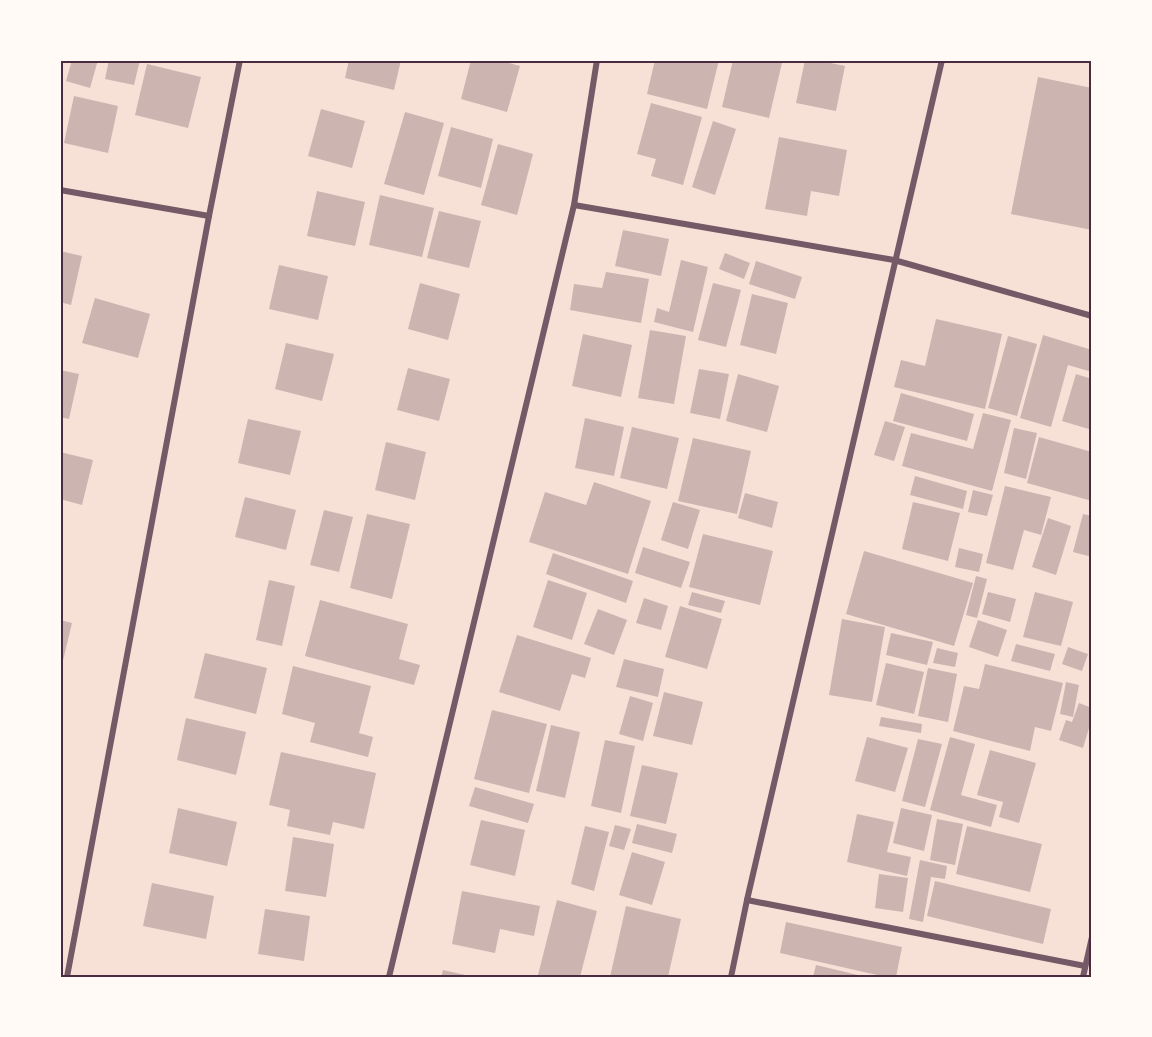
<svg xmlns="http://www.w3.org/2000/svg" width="1152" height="1037" font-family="Barlow,sans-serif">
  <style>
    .building { fill: #ccb4b1 }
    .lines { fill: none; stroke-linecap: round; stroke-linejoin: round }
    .minor { stroke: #755966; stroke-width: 6 }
    .neatline { fill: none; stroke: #4a2c40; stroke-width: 2 }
  </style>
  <rect width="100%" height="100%" fill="#f7e1d7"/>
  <g class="building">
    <polygon points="72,60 98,60 90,88 66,81"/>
    <polygon points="109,60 140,60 134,85 105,79"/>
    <polygon points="349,60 401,60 394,90 345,78"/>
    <polygon points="471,60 498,60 520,66 507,112 461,99"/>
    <polygon points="655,60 719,60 707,109 647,94"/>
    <polygon points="733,60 769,60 782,63 769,118 722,107"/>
    <polygon points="805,60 816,60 845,66 836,111 796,103"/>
    <polygon points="147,64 201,77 188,128 135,115"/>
    <polygon points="1038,77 1092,88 1092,230 1011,214"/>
    <polygon points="74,96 118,106 108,153 64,143"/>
    <polygon points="651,103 702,117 683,185 651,176 656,159 637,154"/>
    <polygon points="321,109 365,121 352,168 308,156"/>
    <polygon points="405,112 444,123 424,195 384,184"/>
    <polygon points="713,121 736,129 715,195 692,187"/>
    <polygon points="451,127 493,139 481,188 438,176"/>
    <polygon points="779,137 847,150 839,196 811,191 807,216 765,209"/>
    <polygon points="498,144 533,154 517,215 481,205"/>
    <polygon points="317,191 365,202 355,246 307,236"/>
    <polygon points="380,195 434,208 422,257 369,245"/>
    <polygon points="439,211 481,221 469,268 427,258"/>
    <polygon points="623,230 669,239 661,276 615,266"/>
    <polygon points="60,251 82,256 71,305 60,302"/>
    <polygon points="725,253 750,263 744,279 719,269"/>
    <polygon points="681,260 708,267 693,332 654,322 657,308 669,312"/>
    <polygon points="756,261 802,277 795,299 749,284"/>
    <polygon points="279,265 328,276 318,320 269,309"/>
    <polygon points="606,272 649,279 641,323 570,310 574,284 602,288"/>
    <polygon points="420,283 460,294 448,340 408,329"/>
    <polygon points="713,283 741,290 726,347 698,340"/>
    <polygon points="752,294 788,303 776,354 740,345"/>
    <polygon points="95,298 150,314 138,358 82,343"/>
    <polygon points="936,319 1002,334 985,409 894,387 901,360 925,366"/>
    <polygon points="650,330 686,336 674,404 638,398"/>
    <polygon points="583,334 632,345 621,397 572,386"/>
    <polygon points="1043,335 1092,350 1092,372 1068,365 1051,427 1020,418"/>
    <polygon points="1008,336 1037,344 1017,416 988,408"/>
    <polygon points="286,343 334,354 322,401 275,389"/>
    <polygon points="408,368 450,379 439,421 397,410"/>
    <polygon points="699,369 729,374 720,419 690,413"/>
    <polygon points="60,370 79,374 69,419 60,417"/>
    <polygon points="738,374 779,386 767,432 726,421"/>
    <polygon points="1076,374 1092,379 1092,430 1062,421"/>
    <polygon points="901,393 974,414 967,441 893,421"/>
    <polygon points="983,413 1011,420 992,491 902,466 911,433 973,449"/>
    <polygon points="585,418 624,427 614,476 575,468"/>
    <polygon points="248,419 301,431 290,475 238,463"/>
    <polygon points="885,421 905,427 894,461 874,455"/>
    <polygon points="632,427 679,438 667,489 620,478"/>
    <polygon points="1014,428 1037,433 1026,479 1004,473"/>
    <polygon points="1039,437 1092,452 1092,501 1027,483"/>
    <polygon points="693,438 751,451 737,514 678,501"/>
    <polygon points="386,442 426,452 415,500 375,490"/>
    <polygon points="60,452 93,460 82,505 60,499"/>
    <polygon points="915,476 967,491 963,509 910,495"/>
    <polygon points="594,482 651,501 628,574 529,542 545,492 586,505"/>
    <polygon points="1005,486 1051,497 1041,535 1024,530 1013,570 986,563"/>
    <polygon points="973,490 993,495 987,516 968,512"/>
    <polygon points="745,493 778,502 772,528 738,518"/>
    <polygon points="245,497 296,510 286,550 235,537"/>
    <polygon points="673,502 700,510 688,549 661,540"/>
    <polygon points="913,502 960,513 948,561 902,549"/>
    <polygon points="324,510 353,517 339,572 310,565"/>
    <polygon points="367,514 410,524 392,599 350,588"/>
    <polygon points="1083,514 1092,516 1092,557 1073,552"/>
    <polygon points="1048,518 1071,526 1056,575 1032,567"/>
    <polygon points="703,534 773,551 760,605 689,587"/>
    <polygon points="643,547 690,562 681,588 635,573"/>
    <polygon points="959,548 983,554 979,572 955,567"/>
    <polygon points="864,551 973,583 954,646 846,614"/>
    <polygon points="553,553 633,581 626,603 546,574"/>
    <polygon points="976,576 987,579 977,618 966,615"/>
    <polygon points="269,580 295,586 282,646 256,640"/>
    <polygon points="548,580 587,593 572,640 533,627"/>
    <polygon points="692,592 725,601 721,613 688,605"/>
    <polygon points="988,592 1016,599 1010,622 982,614"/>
    <polygon points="1035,592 1073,602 1061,646 1023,637"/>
    <polygon points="644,598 668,606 661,630 636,623"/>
    <polygon points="320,600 408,624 399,659 420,665 414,685 305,656"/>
    <polygon points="680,606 722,619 707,669 665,657"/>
    <polygon points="598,609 627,620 614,655 584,644"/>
    <polygon points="842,619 885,627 872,702 829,695"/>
    <polygon points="60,620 72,623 61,669 60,669"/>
    <polygon points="978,620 1007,630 998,657 969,647"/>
    <polygon points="891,633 933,642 927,665 886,655"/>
    <polygon points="517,635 591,658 585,678 572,674 560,711 499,692"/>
    <polygon points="1016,644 1055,654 1050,671 1011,661"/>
    <polygon points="1068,647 1088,654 1082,671 1062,664"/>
    <polygon points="937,648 958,653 955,667 933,663"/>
    <polygon points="205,653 267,668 256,714 194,698"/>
    <polygon points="624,659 664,669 658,697 616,687"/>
    <polygon points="886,663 924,672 914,714 876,705"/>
    <polygon points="985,664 1063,683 1051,731 1035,727 1030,751 953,731 964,686 979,689"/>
    <polygon points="293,666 371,686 359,733 373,737 368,757 310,742 315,723 282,714"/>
    <polygon points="928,668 957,674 948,722 918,716"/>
    <polygon points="1066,682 1079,685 1073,717 1060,714"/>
    <polygon points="664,692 703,702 692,745 653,736"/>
    <polygon points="630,696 653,703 643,741 619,734"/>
    <polygon points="1079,703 1092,708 1092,718 1083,748 1059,740 1066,720 1072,722"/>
    <polygon points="492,710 547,724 529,793 474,779"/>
    <polygon points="881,717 922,724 921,733 879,726"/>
    <polygon points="186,718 246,732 236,775 177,760"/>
    <polygon points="551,725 580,732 565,798 536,791"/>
    <polygon points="867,737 908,748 895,792 855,781"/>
    <polygon points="950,737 975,744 961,795 997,805 991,827 930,810"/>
    <polygon points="918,739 942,744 925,807 902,801"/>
    <polygon points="605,740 635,746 621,813 591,806"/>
    <polygon points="990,750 1036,763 1019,823 999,817 1003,802 977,795"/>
    <polygon points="281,752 376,773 364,829 333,822 330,835 287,826 290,810 269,805"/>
    <polygon points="642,765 678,773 666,824 630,816"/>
    <polygon points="475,787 534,804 528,823 469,806"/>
    <polygon points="178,808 237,822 227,866 169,853"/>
    <polygon points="901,808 932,815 924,851 893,843"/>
    <polygon points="857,814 894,822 887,852 911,857 907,876 847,862"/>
    <polygon points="937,819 963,824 955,865 930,860"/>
    <polygon points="481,820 525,830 515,876 470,865"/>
    <polygon points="637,824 677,834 672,853 632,843"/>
    <polygon points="615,825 631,829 624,850 609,846"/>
    <polygon points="585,826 609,832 594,891 571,884"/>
    <polygon points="967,826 1042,844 1030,892 956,874"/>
    <polygon points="293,837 334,844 326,897 285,891"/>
    <polygon points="632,852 665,862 652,905 619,895"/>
    <polygon points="920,860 947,866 945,879 931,877 923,922 909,919"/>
    <polygon points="879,874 908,878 903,912 875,908"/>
    <polygon points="935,881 1051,909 1043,944 927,916"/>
    <polygon points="152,883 214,896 206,939 143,926"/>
    <polygon points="462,891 540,906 534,936 500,929 495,953 452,944"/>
    <polygon points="557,900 597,911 580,977 547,977 538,975"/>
    <polygon points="626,906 681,919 668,977 610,977"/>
    <polygon points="265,909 310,916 304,961 258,954"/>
    <polygon points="786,922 902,947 896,977 886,977 780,953"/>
    <polygon points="816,965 862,976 862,977 813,977"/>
    <polygon points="443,970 470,976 470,977 441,977"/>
  </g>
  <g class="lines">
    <g class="minor">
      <polyline points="60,190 209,216"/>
      <polyline points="574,205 894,260 1092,316"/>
      <polyline points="747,900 1085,966"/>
      <polyline points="67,977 209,216 240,60"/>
      <polyline points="389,977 574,205 597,60"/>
      <polyline points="731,977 747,900 942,60"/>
      <polyline points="1083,977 1092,937"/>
    </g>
  </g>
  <rect width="1152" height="1037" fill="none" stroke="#fffaf5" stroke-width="123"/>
  <rect x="62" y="62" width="1028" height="914" class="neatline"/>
</svg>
